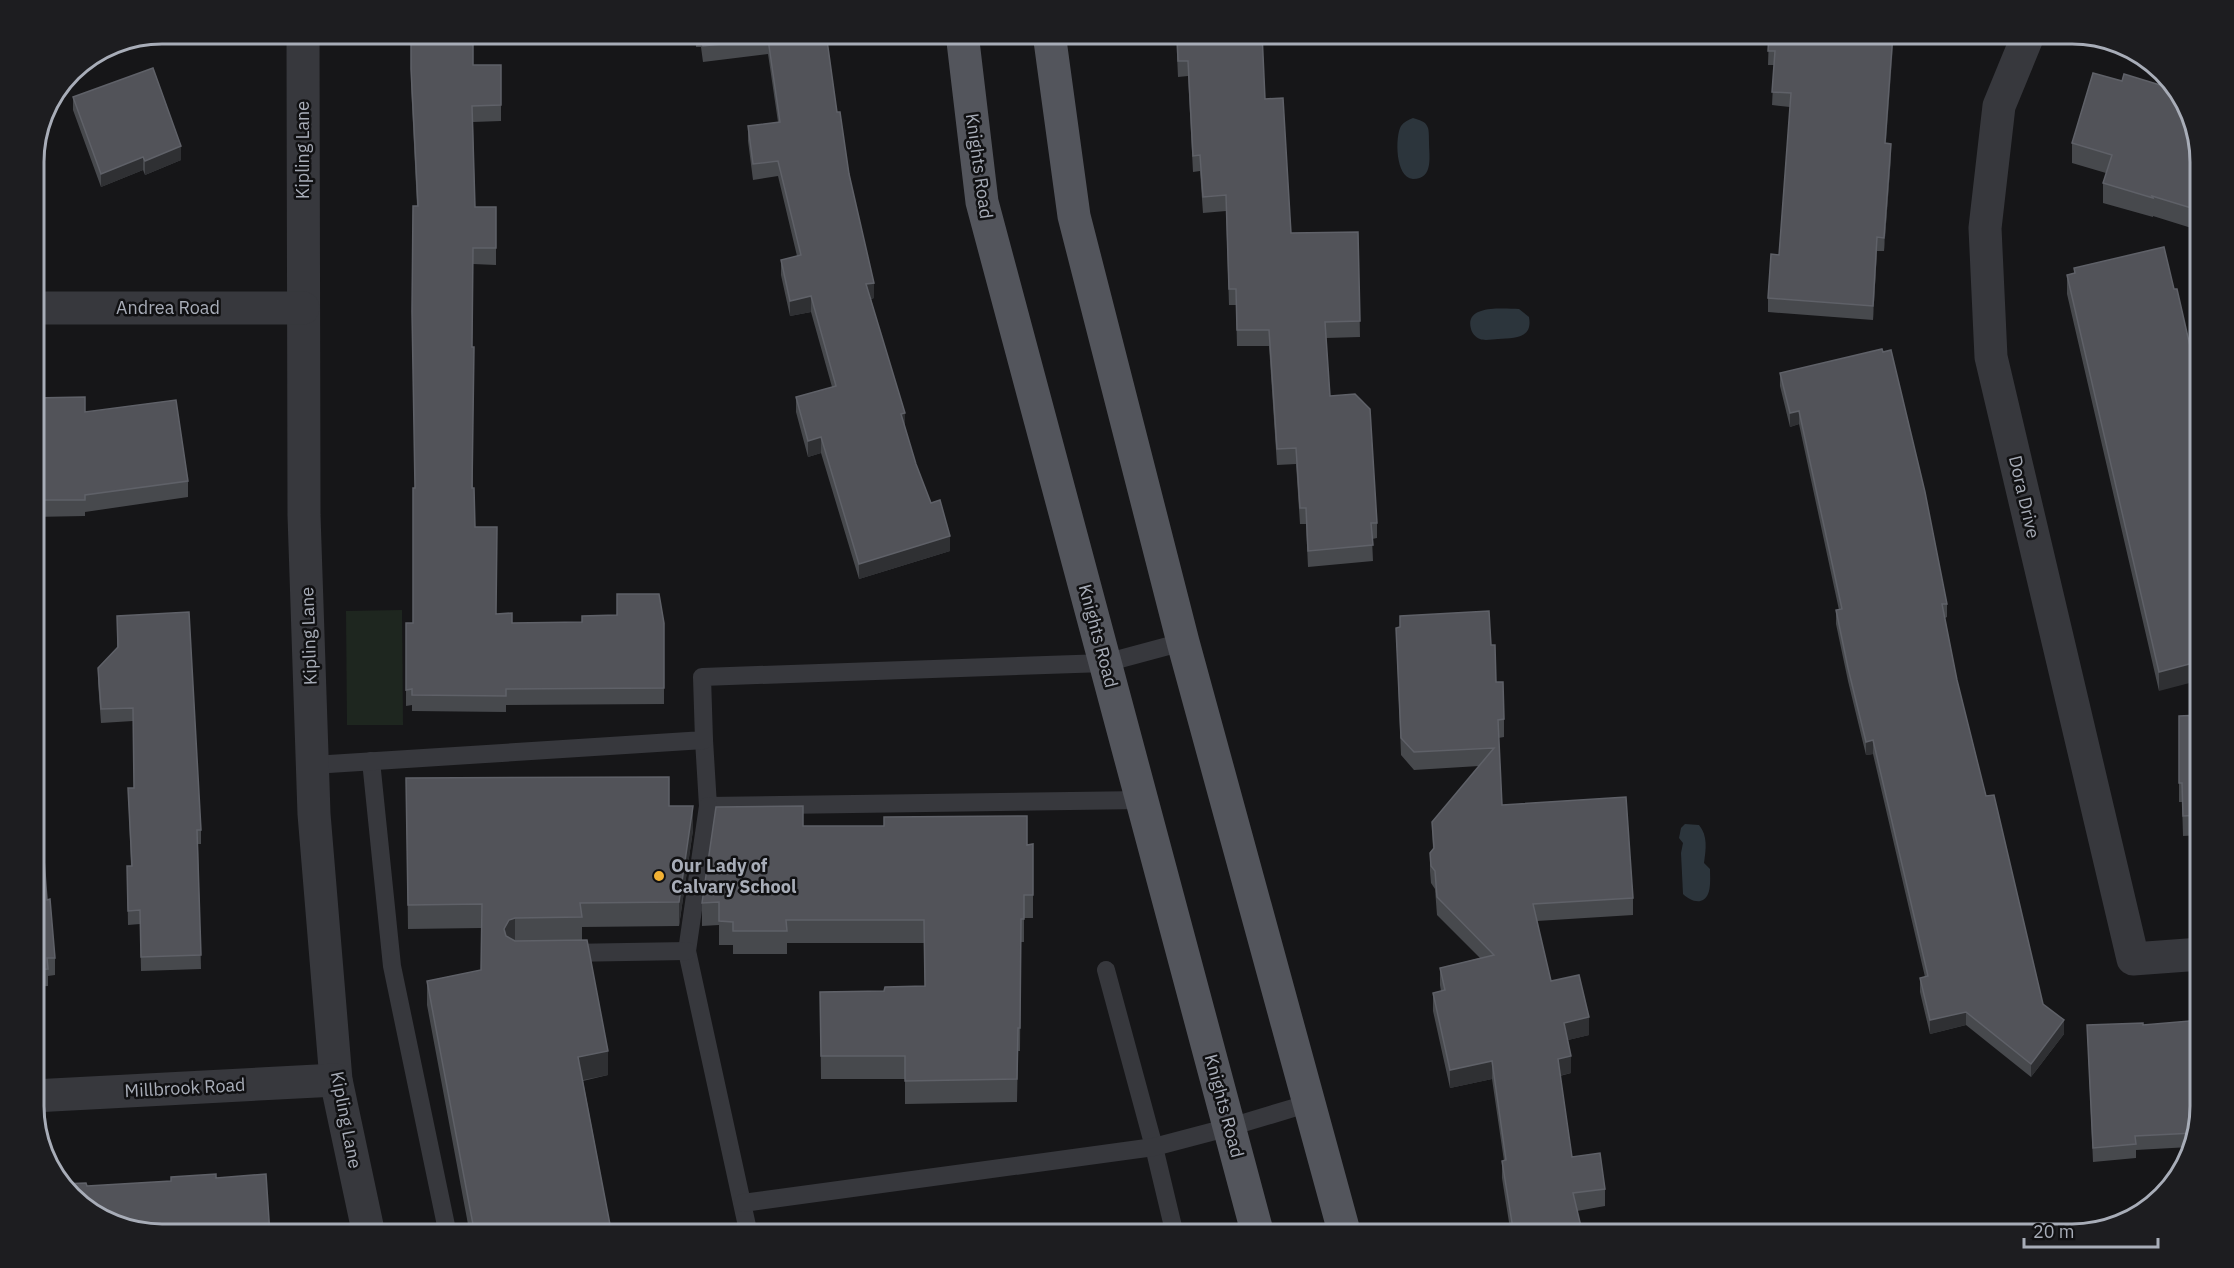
<svg xmlns="http://www.w3.org/2000/svg" width="2234" height="1268" font-family="'IBM Plex Sans',sans-serif">
  <style>
    .green { fill: #1e261f }
    .water { fill: #2c353c }
    .lines { fill: none; stroke-linecap: round; stroke-linejoin: round }
    .lane { stroke: #37383d; stroke-width: 18 }
    .street { stroke: #37383d; stroke-width: 33 }
    .primary { stroke: #53555c; stroke-width: 33 }
    .wall { fill: #47494d }
    .shaded-wall { fill: #2f3033 }
    .building { fill: #525359; stroke: #5f6168; stroke-width: 1.5 }
    .poi-dot { fill: #f2b134; stroke: #111113; stroke-width: 2 }
    .labels { text-anchor: middle; stroke-width: 5; stroke-linejoin: round; paint-order: stroke }
    .street-label { font-size: 18px; fill: #a8adb8; stroke: #111113 }
    .poi-label { font-size: 18px; font-weight: bold; fill: #a8adb8; stroke: #111113; text-anchor: start }
    .rim { fill: none; stroke: #a8adb8; stroke-width: 3 }
  </style>
  <rect width="100%" height="100%" fill="#161618"/>
  <polygon class="green" points="402,610 403,725 347,725 346,611"/>
  <g class="water">
    <path d="M1413,118c6,2 13,3 15,10 1,3 1,10 1,14 0,14 5,37 -16,37 -18,-1 -18,-43 -12,-53 3,-4 7,-6 12,-8z"/>
    <path d="M1519,309l10,8c4,22 -15,21 -31,22 -5,0 -13,2 -18,0 -5,-2 -8,-6 -9,-10 -7,-25 33,-20 48,-20z"/>
    <path d="M1685,824l14,1c9,11 7,24 5,38l6,6c0,7 1,19 -2,25 -5,12 -18,7 -25,0l-2,-41 2,-10 -4,-5 2,-10z"/>
  </g>
  <g class="lines">
    <g class="lane">
      <polyline points="704,740 708,806 1143,800"/>
      <polyline points="371,761 392,966 448,1235"/>
      <polyline points="313,765 704,740 702,677 1105,663 1183,642"/>
      <polyline points="708,806 687,951 749,1235"/>
      <polyline points="566,953 687,951"/>
      <polyline points="1106,970 1154,1147 1175,1235"/>
      <polyline points="743,1203 1154,1147 1230,1127 1310,1103"/>
    </g>
    <g class="street">
      <polyline points="303,33 304,515 314,814 336,1080 369,1235"/>
      <polyline points="2029,33 1999,106 1985,228 1991,357 2133,959 2201,954"/>
      <polyline points="33,308 303,308"/>
      <polyline points="33,1096 336,1080"/>
    </g>
    <g class="primary">
      <polyline points="962,33 982,202 1258,1235"/>
      <polyline points="1049,33 1074,216 1183,642 1345,1235"/>
    </g>
  </g>
  <g class="wall">
    <polygon points="411,33 473,65 501,65 501,121 473,122 475,207 496,207 496,265 473,264 472,347 473,488 475,527 496,614 512,623 664,623 664,704 506,705 506,712 412,711 412,705 406,706 406,623 413,623 415,488 417,206 411,85"/>
    <polygon points="695,33 826,33 837,112 874,298 871,299 905,427 916,464 931,503 950,551 859,579 821,453 808,457 796,412 796,397 832,387 811,312 790,316 781,275 781,260 797,256 778,176 753,180 748,141 748,126 778,122 768,54 703,62 701,47 696,47"/>
    <polygon points="1176,33 1262,33 1265,99 1291,233 1358,232 1360,337 1326,338 1330,396 1377,523 1377,538 1372,539 1373,561 1308,567 1306,524 1300,524 1296,464 1277,465 1269,346 1237,346 1236,305 1229,305 1226,211 1203,213 1200,171 1193,172 1188,76 1178,77"/>
    <polygon points="1769,33 1886,143 1891,157 1884,251 1877,251 1873,320 1768,312 1768,298 1779,255 1790,107 1772,105 1774,65 1768,65"/>
    <polygon points="2122,81 2201,154 2201,231 2153,216 2153,217 2103,203 2103,183 2106,173 2072,163 2072,143"/>
    <polygon points="73,97 181,160 145,175 143,170 101,187 73,110"/>
    <polygon points="2074,268 2174,289 2195,368 2159,691 2067,294 2067,275 2074,273"/>
    <polygon points="1780,373 1947,604 1947,617 1945,618 1957,680 1986,796 2043,1004 2064,1034 2031,1077 1966,1025 1930,1034 1920,992 1920,978 1925,977 1873,754 1866,755 1848,681 1836,624 1836,610 1839,610 1799,424 1790,427 1780,386"/>
    <polygon points="33,398 85,412 188,481 188,497 85,512 85,516 33,517"/>
    <polygon points="117,616 201,830 201,844 198,844 201,969 141,971 140,924 128,925 127,866 131,866 128,788 134,788 133,721 101,723 98,682 98,668 117,648"/>
    <polygon points="1396,628 1491,645 1496,682 1504,719 1504,737 1498,738 1502,805 1633,898 1633,915 1537,921 1551,981 1589,1035 1568,1040 1571,1073 1560,1076 1572,1157 1605,1189 1605,1206 1577,1211 1583,1235 1511,1235 1502,1178 1502,1161 1504,1161 1492,1079 1450,1088 1433,1011 1433,993 1441,991 1440,985 1440,968 1480,958 1437,915 1435,889 1431,883 1430,871 1430,853 1433,849 1432,822 1479,766 1414,770 1401,755"/>
    <polygon points="2201,715 2201,835 2183,836 2182,802 2179,802 2179,716"/>
    <polygon points="406,778 669,806 693,830 679,926 582,927 582,940 608,1075 583,1081 612,1235 470,1235 427,1005 427,981 481,970 482,928 408,929"/>
    <polygon points="33,817 47,900 55,958 55,975 48,976 48,986 33,987"/>
    <polygon points="803,826 1027,845 1033,844 1033,918 1024,918 1024,942 1021,942 1020,1051 1018,1051 1017,1102 905,1104 905,1079 821,1079 820,992 884,991 925,986 924,943 787,943 787,954 733,954 733,945 719,945 719,925 702,926 702,903"/>
    <polygon points="2087,1025 2201,1107 2190,1147 2136,1150 2136,1158 2093,1162"/>
  </g>
  <g class="shaded-wall">
    <polygon points="1893,33 1894,33 1885,157 1885,143"/>
    <polygon points="1891,144 1891,157 1884,251 1884,238"/>
    <polygon points="181,146 181,160 145,175 145,161"/>
    <polygon points="143,157 143,170 101,187 101,174"/>
    <polygon points="1877,237 1877,251 1873,320 1873,306"/>
    <polygon points="874,283 874,298 866,300 866,284"/>
    <polygon points="811,296 811,312 790,316 790,301"/>
    <polygon points="1799,411 1799,424 1790,427 1790,413"/>
    <polygon points="905,413 905,429 901,414"/>
    <polygon points="821,437 821,453 808,457 808,441"/>
    <polygon points="950,536 950,551 859,579 859,564"/>
    <polygon points="2201,661 2201,680 2159,691 2159,672"/>
    <polygon points="1873,740 1873,754 1866,755 1866,742"/>
    <polygon points="693,806 693,830 679,926 679,902"/>
    <polygon points="515,918 515,943 509,945 504,929 509,920"/>
    <polygon points="1966,1012 1966,1025 1930,1034 1930,1020"/>
    <polygon points="1589,1017 1589,1035 1564,1041 1564,1023"/>
    <polygon points="2064,1020 2064,1034 2031,1077 2031,1064"/>
    <polygon points="608,1051 608,1075 578,1081 578,1057"/>
    <polygon points="1571,1056 1571,1073 1558,1076 1558,1059"/>
    <polygon points="1492,1061 1492,1079 1450,1088 1450,1070"/>
  </g>
  <g class="building">
    <polygon points="411,33 473,33 473,65 501,65 501,105 472,106 475,207 496,207 496,248 473,248 472,347 474,347 472,488 474,488 475,527 497,527 496,614 512,613 512,623 582,622 582,616 617,615 617,594 659,594 664,623 664,688 506,689 506,696 412,695 412,689 406,690 406,623 413,623 413,488 415,488 412,312 413,206 418,206 411,69"/>
    <polygon points="701,33 826,33 837,112 840,112 849,174 874,283 866,284 905,413 901,414 916,464 931,503 940,500 950,536 859,564 821,437 808,441 796,397 836,386 811,296 790,301 781,260 801,255 778,161 753,164 748,126 780,122 768,39 703,46"/>
    <polygon points="1177,33 1262,33 1265,99 1283,98 1291,233 1358,232 1360,321 1325,322 1330,396 1355,394 1370,409 1377,523 1371,523 1373,545 1308,551 1306,508 1300,508 1296,448 1277,449 1269,330 1237,330 1236,289 1229,289 1226,195 1203,197 1200,155 1193,156 1188,61 1178,61"/>
    <polygon points="1769,33 1893,33 1885,143 1891,144 1884,238 1877,237 1873,306 1768,298 1771,254 1779,255 1791,93 1772,92 1775,51 1768,51"/>
    <polygon points="153,68 181,146 145,161 143,157 101,174 73,97"/>
    <polygon points="2093,73 2122,81 2124,74 2180,91 2201,154 2201,211 2152,196 2153,198 2103,183 2112,155 2072,143"/>
    <polygon points="2164,247 2174,289 2177,289 2195,368 2200,367 2201,368 2201,409 2199,409 2201,416 2201,490 2200,490 2201,496 2201,661 2159,672 2067,275 2075,273 2074,268"/>
    <polygon points="1882,349 1883,352 1891,350 1925,492 1947,604 1942,604 1957,680 1986,796 1994,795 2043,1004 2064,1020 2031,1064 1966,1012 1930,1020 1920,978 1928,976 1873,740 1866,742 1848,668 1836,610 1842,609 1799,411 1790,413 1780,373"/>
    <polygon points="85,397 85,412 176,400 188,481 85,495 85,500 33,500 33,398"/>
    <polygon points="1489,611 1491,645 1495,645 1496,682 1503,682 1504,719 1498,720 1502,805 1626,797 1633,898 1533,904 1551,981 1579,975 1589,1017 1564,1023 1571,1056 1558,1059 1572,1157 1600,1153 1605,1189 1573,1193 1583,1235 1514,1235 1502,1161 1506,1160 1492,1061 1450,1070 1433,993 1445,990 1440,968 1494,955 1437,897 1435,871 1431,866 1430,853 1434,848 1432,822 1494,748 1414,752 1401,738 1396,628 1400,627 1400,616"/>
    <polygon points="189,612 201,830 197,830 201,955 141,957 140,910 128,911 127,866 132,866 128,788 134,788 133,708 101,709 98,668 118,647 117,616"/>
    <polygon points="2201,715 2201,815 2183,816 2182,783 2179,783 2179,716"/>
    <polygon points="669,777 669,806 693,806 679,902 580,903 582,917 515,918 509,920 504,929 506,936 515,941 587,940 608,1051 578,1057 612,1235 475,1235 427,981 481,970 482,904 408,905 406,778"/>
    <polygon points="803,806 803,826 884,826 884,817 1027,816 1027,845 1033,844 1033,895 1024,895 1024,919 1021,919 1020,1028 1018,1028 1017,1079 905,1081 905,1056 821,1056 820,992 884,991 885,987 925,986 924,920 786,920 787,931 733,931 733,922 719,921 719,902 702,903 716,807"/>
    <polygon points="33,817 41,817 47,900 50,899 55,958 47,958 48,969 33,970"/>
    <polygon points="2201,1020 2201,1107 2194,1133 2135,1136 2136,1144 2093,1148 2087,1025 2143,1023 2143,1025"/>
    <polygon points="216,1174 216,1178 266,1174 270,1235 162,1235 98,1218 61,1184 86,1183 87,1186 171,1181 171,1177"/>
  </g>
  <circle class="poi-dot" cx="659" cy="876" r="6"/>
  <g class="labels">
    <g class="street-label">
      <text transform="translate(303 150) rotate(-90)" y="6">Kipling Lane</text>
      <text transform="translate(979 166) rotate(82)" y="6">Knights Road</text>
      <text x="168" y="314">Andrea Road</text>
      <text transform="translate(2024 497) rotate(77)" y="6">Dora Drive</text>
      <text transform="translate(309 636) rotate(-92)" y="6">Kipling Lane</text>
      <text transform="translate(1098 636) rotate(75)" y="6">Knights Road</text>
      <text transform="translate(185 1088) rotate(-3)" y="6">Millbrook Road</text>
      <text transform="translate(1224 1106) rotate(75)" y="6">Knights Road</text>
      <text transform="translate(346 1120) rotate(79)" y="6">Kipling Lane</text>
    </g>
    <g class="poi-label">
      <text x="671" y="872">Our Lady of<tspan x="671" dy="21">Calvary School</tspan></text>
    </g>
  </g>
  <path d="M0 0H2234V1268H0ZM162 44H2072A118 118 0 0 1 2190 162V1106A118 118 0 0 1 2072 1224H162A118 118 0 0 1 44 1106V162A118 118 0 0 1 162 44Z" fill="#1d1d20" fill-rule="evenodd"/>
  <path class="rim" d="M162 44H2072A118 118 0 0 1 2190 162V1106A118 118 0 0 1 2072 1224H162A118 118 0 0 1 44 1106V162A118 118 0 0 1 162 44Z"/>
  <path d="M2024 1238v9h134v-9" fill="none" stroke="#a8adb8" stroke-width="3"/>
  <text x="2033" y="1238" font-size="18" fill="#a8adb8" stroke="#111113" stroke-width="4.5" paint-order="stroke">20 m</text>
</svg>
